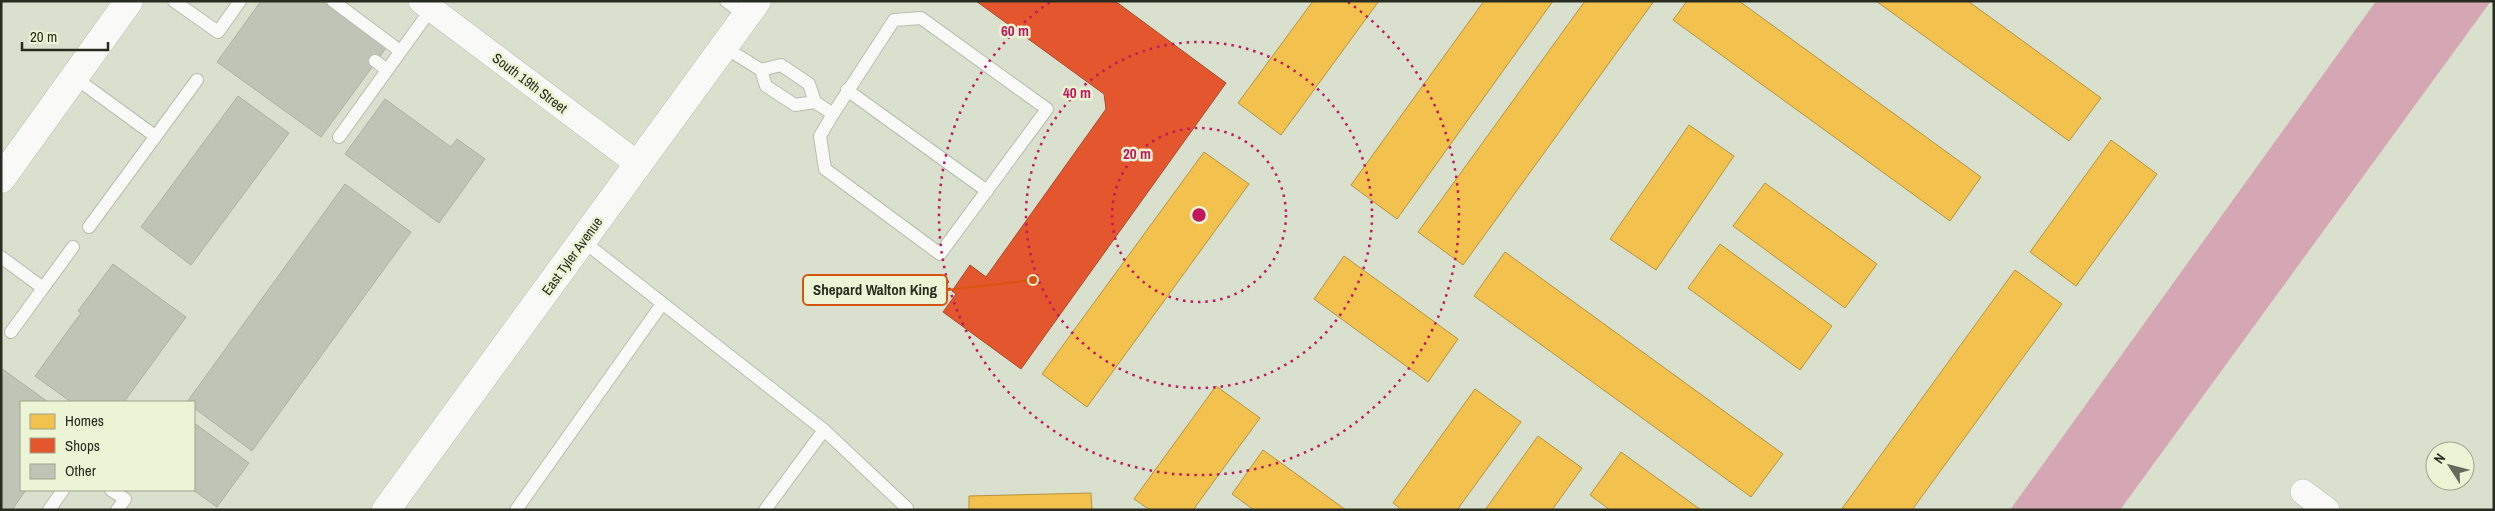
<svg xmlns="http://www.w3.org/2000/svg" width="2495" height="511" font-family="'Archivo Narrow',sans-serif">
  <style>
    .water { fill: #d5a6b3 }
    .homes { fill: #f2c14e; stroke: #b59440 }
    .shops { fill: #e4572e; stroke: #ac4a2a }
    .building { fill: #c0c4b6; stroke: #acb0a3 }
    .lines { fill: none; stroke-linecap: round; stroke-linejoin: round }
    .lane-casing { stroke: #b8bdaf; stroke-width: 14 }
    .street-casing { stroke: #b8bdaf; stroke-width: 26 }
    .secondary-casing { stroke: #b8bdaf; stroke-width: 29 }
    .lane { stroke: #f9faf8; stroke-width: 12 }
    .street { stroke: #f9faf8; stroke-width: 25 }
    .secondary { stroke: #f9faf8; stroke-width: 28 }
    .ring { fill: none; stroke: #c2185b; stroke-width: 2.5; stroke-dasharray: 2.5 5 }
    .labels { text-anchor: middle; stroke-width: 5; stroke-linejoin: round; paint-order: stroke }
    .street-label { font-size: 14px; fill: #282b1f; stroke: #ebf4d4 }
    .centre { fill: #c2185b; stroke: #ebf4d4; stroke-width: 2.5 }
    .ring-label { font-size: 15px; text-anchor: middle; font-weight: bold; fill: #c2185b; stroke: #ebf4d4; stroke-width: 5; stroke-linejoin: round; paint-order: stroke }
    .leader { fill: none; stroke: #d5540e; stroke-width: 2 }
    .callout-dot { fill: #d5540e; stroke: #ebf4d4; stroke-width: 2 }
    .callout { fill: #ebf4d4; stroke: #d5540e; stroke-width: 2 }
    .callout-label { font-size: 15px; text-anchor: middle; font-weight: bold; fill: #282b1f }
  </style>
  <rect width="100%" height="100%" fill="#dae0ce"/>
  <polygon class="water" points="2376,1 2491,1 2120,510 2010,510"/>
  <g class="homes">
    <polygon points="1313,1 1379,1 1281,135 1238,103"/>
    <polygon points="1484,1 1553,1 1397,219 1351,185"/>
    <polygon points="1585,1 1654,1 1463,265 1418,232"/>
    <polygon points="1687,1 1739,1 1981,177 1950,221 1673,20"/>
    <polygon points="1876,1 1968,1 2101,98 2069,141"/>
    <polygon points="1689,125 1734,156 1656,270 1610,239"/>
    <polygon points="2111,140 2157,174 2076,286 2030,252"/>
    <polygon points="1204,152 1249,184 1087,407 1042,374"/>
    <polygon points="1765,183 1877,264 1845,308 1733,226"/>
    <polygon points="1720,244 1832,326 1800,370 1688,288"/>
    <polygon points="1505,252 1783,454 1751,497 1474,296"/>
    <polygon points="1344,256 1458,339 1428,382 1314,299"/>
    <polygon points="2015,270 2062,304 1912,510 1841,510"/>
    <polygon points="1216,386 1260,418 1193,510 1150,510 1134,499"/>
    <polygon points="1475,389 1521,422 1457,510 1402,510 1393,503"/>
    <polygon points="1538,436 1582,468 1552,510 1485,510"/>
    <polygon points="1263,450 1346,510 1254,510 1232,494"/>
    <polygon points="1621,452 1701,510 1610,510 1590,495"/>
    <polygon points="1091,493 1092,510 969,510 969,496"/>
  </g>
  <polygon class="shops" points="976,1 1115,1 1226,83 1021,369 943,312 956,294 952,291 970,265 986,277 1106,109 1104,94"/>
  <g class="building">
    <polygon points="261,1 322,1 386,48 321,137 217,62"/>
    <polygon points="238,96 289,133 191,265 141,227"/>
    <polygon points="385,99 451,147 457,139 485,159 439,223 345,154"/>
    <polygon points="345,184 411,232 252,451 194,408 194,402 187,402"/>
    <polygon points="113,264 186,317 124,402 71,402 35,376 81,313 78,311"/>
    <polygon points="1,368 48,402 21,402 21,490 26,490 12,510 1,510"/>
    <polygon points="194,423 249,463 217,507 193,490"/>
  </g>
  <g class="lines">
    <g class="lane-casing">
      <g id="lane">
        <polyline points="174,1 218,32 240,1"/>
        <polyline points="333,1 400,51"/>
        <polyline points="726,1 746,16"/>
        <polyline points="724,47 761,70 766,86 795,105 815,102"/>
        <polyline points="375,61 387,70"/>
        <polyline points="761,70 781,65 809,84 815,102 833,114 820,136 825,169 940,254 1047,109 921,18 894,20 833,114"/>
        <polyline points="74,77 155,136"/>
        <polyline points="847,90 987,191"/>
        <polyline points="339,137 434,5"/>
        <polyline points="89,227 197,80"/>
        <polyline points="583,241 824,430 907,508"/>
        <polyline points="1,257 43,288 11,332"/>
        <polyline points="43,288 73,247"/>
        <polyline points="111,490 125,499 117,510"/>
        <polyline points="49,510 63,490"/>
        <polyline points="516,510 662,304"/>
        <polyline points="765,510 824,430"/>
      </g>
    </g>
    <g class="street-casing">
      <g id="street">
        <polyline points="421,1 638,164"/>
        <polyline points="2303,492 2327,510"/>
      </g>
    </g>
    <g class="secondary-casing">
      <g id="secondary">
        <polyline points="1,179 129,1"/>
        <polyline points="386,510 757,1"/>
      </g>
    </g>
    <use href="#lane" class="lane"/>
    <use href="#street" class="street"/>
    <use href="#secondary" class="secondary"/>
  </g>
  <g class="ring">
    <circle cx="1199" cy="215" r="87"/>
    <circle cx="1199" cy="215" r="173"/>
    <path d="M1348 2A260 260 0 1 1 1050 2"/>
  </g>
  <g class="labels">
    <g class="street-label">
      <text transform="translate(530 83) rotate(37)" y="5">South 19th Street</text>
      <text transform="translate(572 256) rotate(-54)" y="5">East Tyler Avenue</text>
    </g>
  </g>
  <circle cx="1199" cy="215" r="8" class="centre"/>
  <g class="ring-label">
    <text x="1015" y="36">60 m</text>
    <text x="1077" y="98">40 m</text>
    <text x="1137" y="159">20 m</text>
  </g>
  <path class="leader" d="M1033 280L947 290"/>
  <circle class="callout-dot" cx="1033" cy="280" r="5"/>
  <rect class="callout" x="803" y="275" width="144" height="30" rx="5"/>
  <g class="callout-label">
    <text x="875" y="295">Shepard Walton King</text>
  </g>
  <rect width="2495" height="511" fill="none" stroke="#282b1f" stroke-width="5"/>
  <rect x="20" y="401" width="175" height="90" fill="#ebf4d4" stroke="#9da48c"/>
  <rect x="30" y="414" width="25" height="15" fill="#f2c14e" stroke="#9da48c"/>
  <text x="65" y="426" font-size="15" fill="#282b1f">Homes</text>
  <rect x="30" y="438" width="25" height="15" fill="#e4572e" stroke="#9da48c"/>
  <text x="65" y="451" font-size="15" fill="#282b1f">Shops</text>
  <rect x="30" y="464" width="25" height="15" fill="#c0c4b6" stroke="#9da48c"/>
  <text x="65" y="476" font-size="15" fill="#282b1f">Other</text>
  <g transform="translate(2450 466) rotate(306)"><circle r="24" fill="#ebf4d4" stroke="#9da48c"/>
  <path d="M0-4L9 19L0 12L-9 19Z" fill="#666a5c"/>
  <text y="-8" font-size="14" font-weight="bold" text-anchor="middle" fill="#282b1f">N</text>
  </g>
  <path d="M22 42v8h86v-8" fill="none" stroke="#282b1f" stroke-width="2.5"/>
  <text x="30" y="42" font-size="15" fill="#282b1f" stroke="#ebf4d4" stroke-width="4" paint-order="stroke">20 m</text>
</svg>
